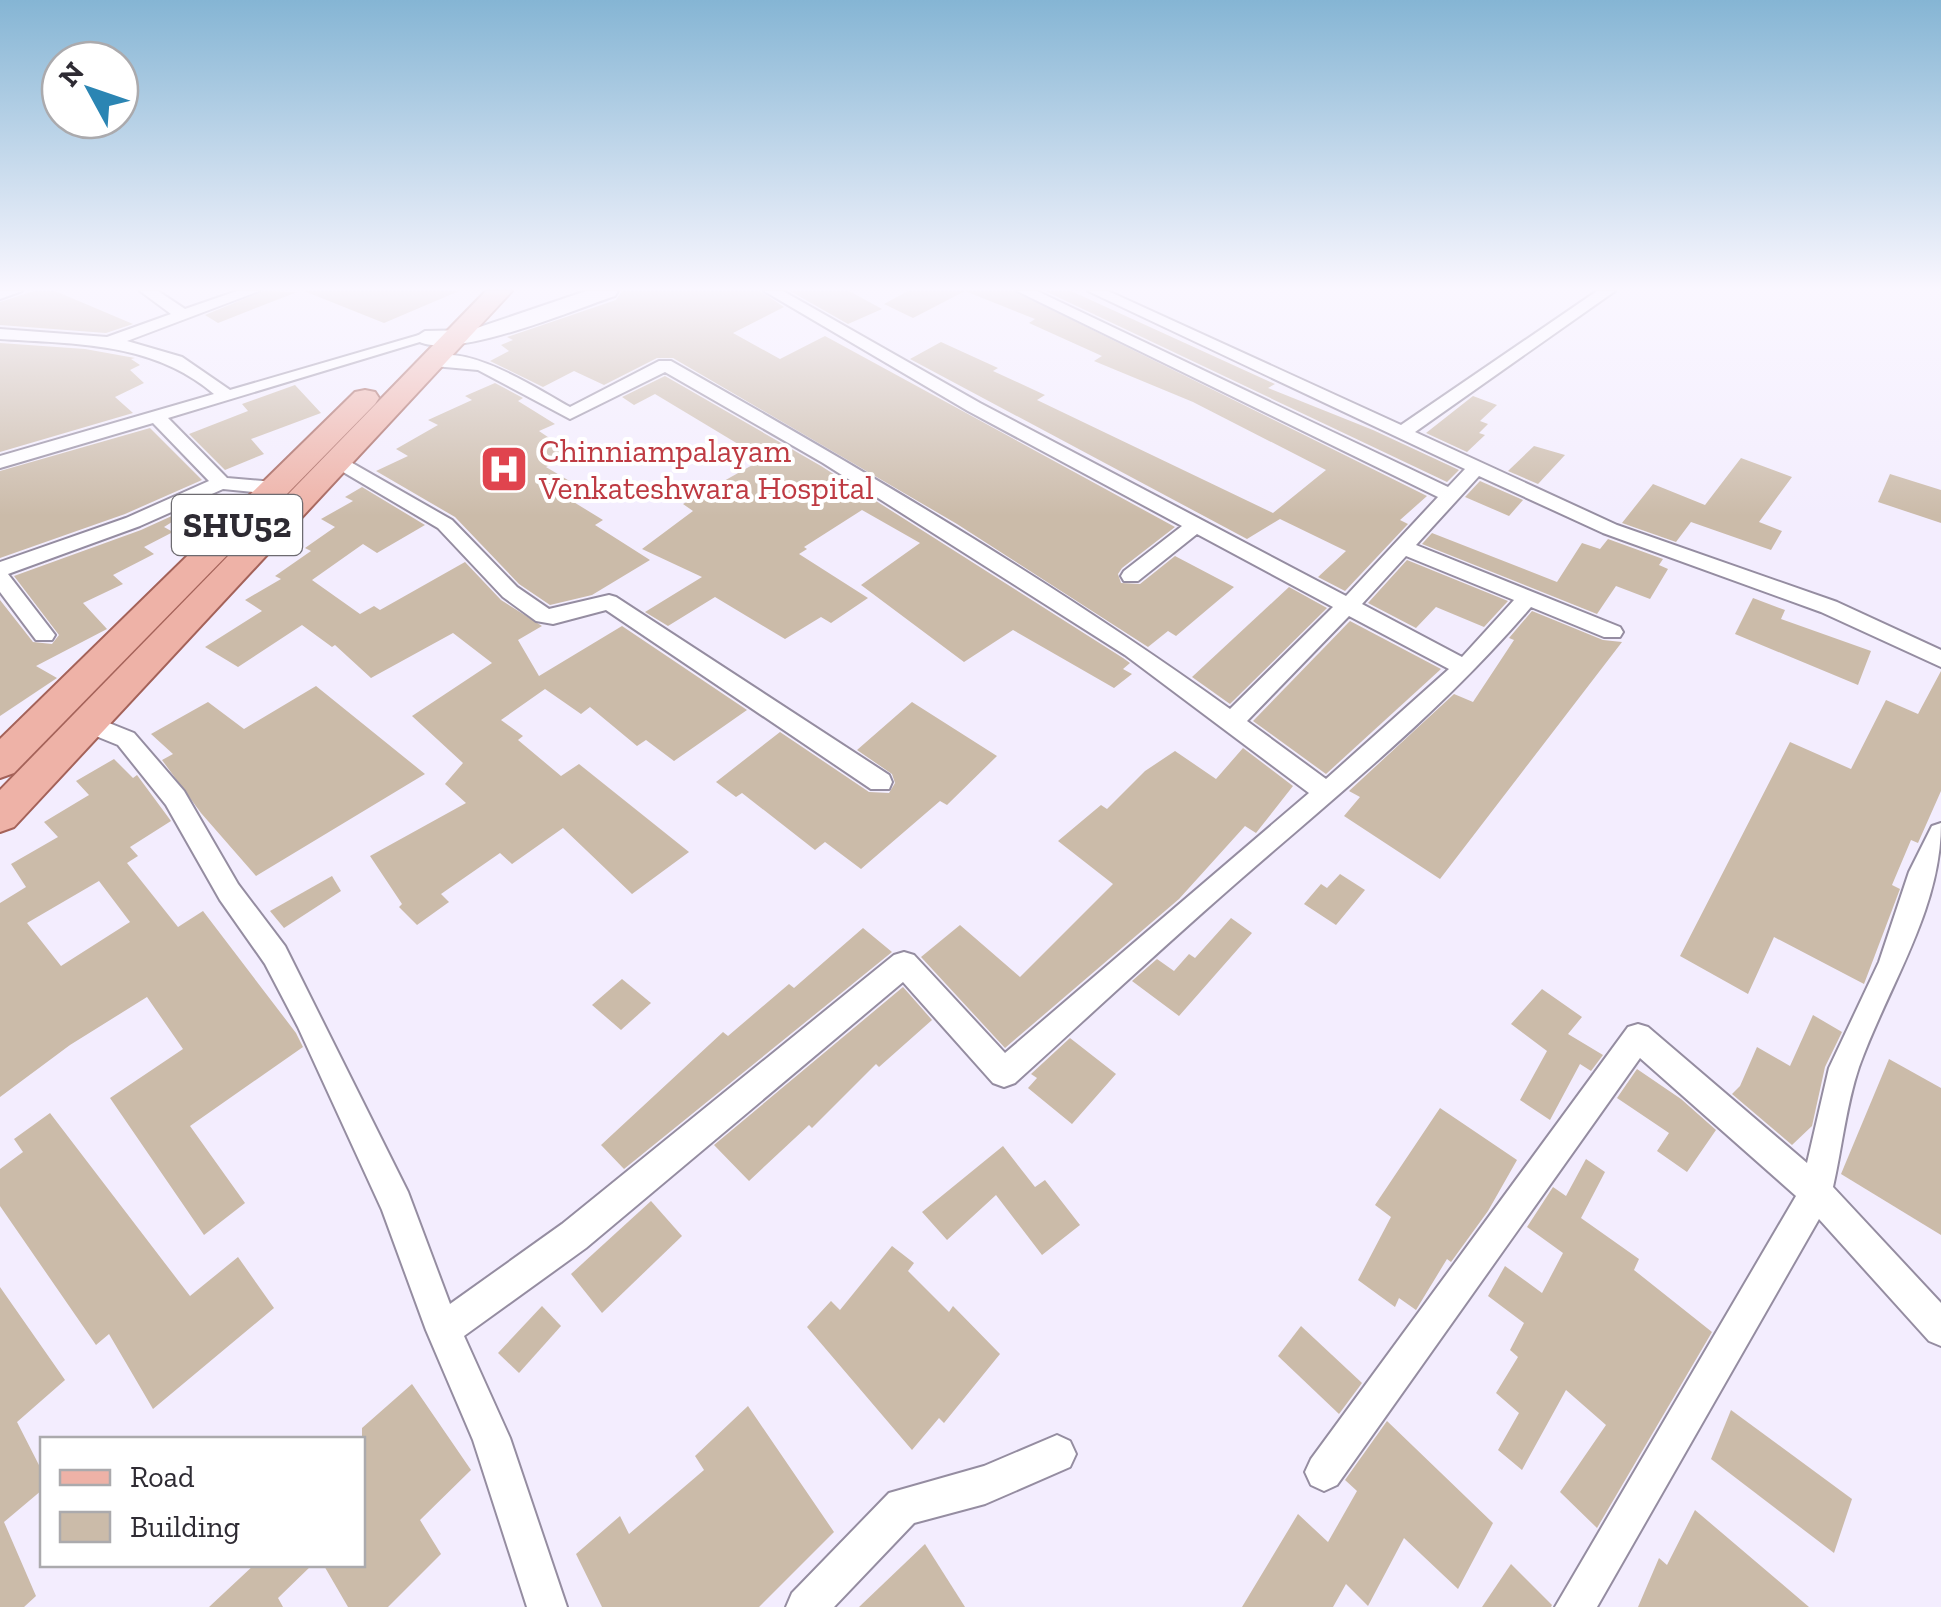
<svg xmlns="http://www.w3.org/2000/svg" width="1941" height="1607" font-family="'Zilla Slab',serif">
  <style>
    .building { fill: #cbbba9; fill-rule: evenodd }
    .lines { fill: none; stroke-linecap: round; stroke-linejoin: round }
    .minor-casing { stroke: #958da1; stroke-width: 4 }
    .secondary-casing { stroke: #958da1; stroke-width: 4 }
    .primary-casing { stroke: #a46259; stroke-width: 4 }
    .minor { fill: #fff; fill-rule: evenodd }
    .secondary { fill: #fff; fill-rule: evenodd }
    .primary { fill: #eeb2a7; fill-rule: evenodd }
    .labels { text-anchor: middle; stroke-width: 8; stroke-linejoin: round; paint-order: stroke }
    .far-health-label { font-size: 32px; fill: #be3a42; stroke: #fff; text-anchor: start }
    .shield { fill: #fff; stroke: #6d6b70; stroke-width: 2.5 }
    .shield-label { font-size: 35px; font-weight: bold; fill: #2e2b33 }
  </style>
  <rect width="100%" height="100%" fill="#f3edfe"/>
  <g class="building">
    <polygon points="34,291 55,291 133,324 106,333 0,325 0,302"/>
    <polygon points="263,291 297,292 218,323 205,315"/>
    <polygon points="304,291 459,291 384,323"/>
    <polygon points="622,291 760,291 784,307 733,333 780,359 825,336 1175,527 1122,568 1118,574 1121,583 1140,584 1175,556 1234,587 1176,636 1168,631 1148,647 957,524 673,358 657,358 604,385 574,371 543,387 490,361 509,351 501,345 513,340 507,337 616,300"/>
    <polygon points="790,291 849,291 882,309 848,324"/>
    <polygon points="908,291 1014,291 1427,496 1400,520 1408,524 1345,591 1318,577 1346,551 1280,519 1247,539 910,359 941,342 998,368 993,371 1045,395 1037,400 1273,513 1326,470 1193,402 1094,361 1102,356 1029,323 1035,319 965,291 913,318 884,304"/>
    <polygon points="1045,291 1071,291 1275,384 1268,388 1373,430 1459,470 1447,482"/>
    <polygon points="0,343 85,349 135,358 131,359 140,365 130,370 144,383 115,397 133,413 0,452"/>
    <polygon points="665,376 821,466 1123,658 1130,663 1123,669 1132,674 1114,688 1013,630 964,662 861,585 920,543 862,510 804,547 807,549 799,554 868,598 831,623 821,617 785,639 715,597 668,626 645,612 702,577 642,549 693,511 683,504 763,459 655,394 634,405 622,397"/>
    <polygon points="495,383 523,398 518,401 555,424 539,431 573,454 546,467 588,492 572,501 603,520 595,525 650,560 592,595 550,605 519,584 455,517 376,471 408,456 396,449 438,425 428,420 472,400 465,396"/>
    <polygon points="295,385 321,413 251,439 264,454 225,470 189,434 248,411 242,404"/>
    <polygon points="1473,396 1497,405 1480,421 1488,424 1479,433 1485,435 1467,452 1426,433"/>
    <polygon points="150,428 202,480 125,514 0,558 0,471"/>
    <polygon points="1534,446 1565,455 1538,484 1508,471"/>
    <polygon points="1741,458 1792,477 1759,522 1782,531 1771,550 1691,522 1676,542 1622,523 1653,484 1705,505"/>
    <polygon points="1890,474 1941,490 1941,523 1878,502"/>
    <polygon points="1480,481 1523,500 1509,516 1465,497"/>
    <polygon points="362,487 425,525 377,553 363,544 312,580 360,614 374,606 380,610 465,562 501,600 542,626 518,640 539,676 622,626 747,710 674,761 646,740 637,746 590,707 581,714 545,689 501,720 523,736 518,740 561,776 579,764 689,852 632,894 563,828 512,864 500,853 441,894 449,902 417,925 399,907 402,904 370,856 466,803 445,784 463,763 412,716 492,663 453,633 371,678 335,645 332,647 302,625 238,667 205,647 262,611 245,600 281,579 275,576 311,551 305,548 335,527 321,519 353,501 345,497"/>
    <polygon points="207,500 164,527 173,532 144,547 154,554 113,575 123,584 83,603 107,629 36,666 57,678 0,716 0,600 33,642 52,644 59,635 14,576 141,530"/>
    <polygon points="1432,533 1557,582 1582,543 1600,549 1608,539 1663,559 1659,565 1668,569 1650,599 1616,586 1597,614 1422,544"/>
    <polygon points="1407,560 1508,601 1484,627 1436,607 1416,628 1368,603"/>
    <polygon points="1289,587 1327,608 1230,704 1192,677"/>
    <polygon points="1753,598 1785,610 1781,619 1871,651 1858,685 1735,634"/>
    <polygon points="1532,611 1603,640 1622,642 1440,879 1344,816 1360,797 1349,791 1454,694 1473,702 1514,640 1509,638"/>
    <polygon points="1350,621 1441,669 1326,774 1253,721"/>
    <polygon points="1941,671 1941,791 1918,843 1911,840 1892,885 1900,889 1864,984 1774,937 1748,994 1680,956 1790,742 1851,769 1886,700 1918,714"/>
    <polygon points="316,686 425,774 256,876 201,813 162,760 173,754 151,734 208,702 244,729"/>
    <polygon points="912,702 997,756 947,805 940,801 861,869 825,842 815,850 742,793 736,797 716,782 780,732 869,792 889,793 895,783 892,774 857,750"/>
    <polygon points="1243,748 1293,786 1256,833 1245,826 1179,899 1005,1048 921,957 960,925 1020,977 1113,884 1058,841 1101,805 1107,809 1145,771 1175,751 1216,779"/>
    <path d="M114,759l19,19 4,-3 34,46 -41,26 8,9 -11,7 51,64 25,-16 93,122 7,14 -113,79 55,77 -41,32 -94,-137 73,-49 -36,-52 -77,48 -70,52v-194l26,-16 -15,-23 47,-27 -14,-15 45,-27 -13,-14zM99,881l31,41 -69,44 -34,-43z"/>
    <polygon points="1340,874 1365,890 1336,925 1304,904 1321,884 1327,888"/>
    <polygon points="332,876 341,891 284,928 270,911"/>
    <polygon points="1231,918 1252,933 1179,1016 1132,981 1157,959 1174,971 1189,954 1195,958"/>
    <polygon points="863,928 892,952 624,1169 601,1145 723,1032 728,1036 789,984 794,988"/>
    <polygon points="622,979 651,1003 621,1030 592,1005"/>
    <polygon points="903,987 932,1020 879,1067 876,1064 812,1128 809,1125 749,1181 714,1145"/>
    <polygon points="1542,989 1582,1017 1568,1034 1603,1055 1591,1071 1580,1064 1550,1120 1520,1100 1547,1051 1511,1024"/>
    <polygon points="1813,1015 1842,1032 1825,1067 1812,1126 1792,1145 1732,1094 1740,1086 1757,1047 1790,1066"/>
    <polygon points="1070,1038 1116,1074 1072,1124 1028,1088 1037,1078 1031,1074"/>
    <polygon points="1889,1059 1941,1088 1941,1235 1841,1174"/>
    <polygon points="1637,1069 1681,1099 1716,1130 1687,1172 1657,1151 1669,1133 1617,1098"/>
    <polygon points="1440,1108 1517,1160 1488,1211 1451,1262 1447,1259 1416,1310 1399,1298 1395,1307 1358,1280 1391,1217 1375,1205"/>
    <polygon points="50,1113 190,1296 238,1257 274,1308 153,1409 109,1334 96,1345 0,1206 0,1169 23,1152 14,1139"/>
    <polygon points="1003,1146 1035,1187 1045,1180 1080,1225 1042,1255 996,1195 947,1240 922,1212"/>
    <polygon points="1586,1159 1605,1172 1581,1218 1639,1259 1634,1270 1712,1332 1597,1528 1560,1492 1606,1425 1566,1390 1522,1470 1498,1450 1519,1413 1496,1393 1518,1357 1510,1350 1524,1323 1488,1296 1505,1266 1542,1293 1563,1253 1527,1227 1553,1187 1566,1196"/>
    <polygon points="651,1201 682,1236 602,1313 571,1274"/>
    <polygon points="892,1246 914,1263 908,1271 949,1312 953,1306 1000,1354 944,1423 939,1418 912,1450 807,1327 831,1301 840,1310"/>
    <polygon points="0,1287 65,1380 17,1422 42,1471 42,1490 4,1522 36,1596 24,1607 0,1607"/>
    <polygon points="542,1306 561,1326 519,1373 498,1353"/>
    <polygon points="1301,1326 1362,1383 1339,1414 1278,1356"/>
    <polygon points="412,1384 471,1470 420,1520 441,1554 388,1607 348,1607 323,1564 362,1564 362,1428"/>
    <polygon points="748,1406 834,1532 759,1607 602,1607 576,1554 620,1516 629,1534 704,1470 695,1456"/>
    <polygon points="1731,1410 1852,1499 1834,1553 1711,1459"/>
    <polygon points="1387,1421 1493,1523 1458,1589 1404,1538 1368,1606 1346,1584 1333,1607 1242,1607 1298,1514 1328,1542 1357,1491 1345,1480"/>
    <polygon points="1695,1510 1809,1607 1638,1607 1659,1558 1667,1565"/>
    <polygon points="925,1544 965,1607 859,1607"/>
    <polygon points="255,1564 313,1564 278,1598 283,1607 209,1607"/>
    <polygon points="1511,1564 1552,1605 1551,1607 1482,1607"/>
  </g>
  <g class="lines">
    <g class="minor-casing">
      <g id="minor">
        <polygon points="0,291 22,291 0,299"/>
        <path d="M140,291h18l27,18 52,-18h22l-132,50 55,16 48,33 189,-55 14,3 -265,80 59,60 47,4 10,6 -10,6 -51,-5 -83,37 -132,48 47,61 -3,5h-16l-36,-48v-30l126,-44 83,-37 -56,-58 -153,45v-12l214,-62c-61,-52 -137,-50 -214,-55v-10l107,8 64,-23z"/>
        <path d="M764,291h19l197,112 366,193 92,-99 -421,-206h20l411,196 17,-18 -377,-178h20l293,134 196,-134h18l-200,141 202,93 220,77 104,48v17l-120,-55 -218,-79 -124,-57 -63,69 204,82 3,5 -3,5h-16l-73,-30c-87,102 -189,184 -289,271 -77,67 -152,137 -227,205l-11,4 -11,-4 -90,-101 -317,266 -122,88 46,102 57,169h-40l-54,-167 -47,-110 -44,-120 -84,-183 -33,-63 -45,-64 -54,-95 -48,-60 -37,-15 -4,-6 4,-6 8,-3 45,18 50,58 54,93 47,62 123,246 42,112 112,-80 332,-269 10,-3 10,3 91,98 304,-260 -184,-138 -302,-192 -158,-91 -95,47 -92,-49 -44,-4 -8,-5c33,-24 113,29 144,46l89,-46h12c191,108 381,220 559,348l103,-102 -136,-73 -59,47h-14l-3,-5 3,-5 58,-45 -214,-115zM1406,556l108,44 -52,57 -100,-53zM1349,616l100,53 -123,110 -79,-58z"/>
        <polygon points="340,456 452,520 517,587 549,609 609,595 616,597 889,775 892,782 889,789 871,789 606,610 553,624 536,621 503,597 438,528 333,466 331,462"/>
        <path d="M1941,823c0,88 -53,163 -82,244 -13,38 -17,81 -26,120l108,116v43l-12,-5 -110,-122 -222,388h-42l241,-411 -156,-138 -303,427 -13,6 -13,-6 -6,-13 6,-13 317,-432 10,-3 10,3 159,136 22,-95 50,-106 30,-90 23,-46z"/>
        <polygon points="1057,1435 1070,1441 1076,1454 1070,1467 985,1504 914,1523 834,1607 786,1607 792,1593 889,1493 984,1466"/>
      </g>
    </g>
    <g class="secondary-casing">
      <path id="secondary" d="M586,291h32l-3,5c-37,12 -173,70 -201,42l11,-7 46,-1z"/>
    </g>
    <g class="primary-casing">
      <g id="primary">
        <polygon points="486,291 512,291 14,827 0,832 0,790"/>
        <polygon points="365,390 375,392 379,398 375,404 14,773 0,778 0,739 355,392"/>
      </g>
    </g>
    <use href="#minor" class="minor"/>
    <use href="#secondary" class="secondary"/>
    <use href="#primary" class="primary"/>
  </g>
  <linearGradient id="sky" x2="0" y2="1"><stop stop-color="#85b5d4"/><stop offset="0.56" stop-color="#faf7ff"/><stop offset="1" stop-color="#faf7ff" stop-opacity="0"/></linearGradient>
  <rect width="1941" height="516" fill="url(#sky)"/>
  <defs>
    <g id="hospital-square" transform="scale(2.5)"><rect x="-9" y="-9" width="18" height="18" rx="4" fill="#e0444e" stroke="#fff"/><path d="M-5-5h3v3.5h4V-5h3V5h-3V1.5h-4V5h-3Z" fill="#fff"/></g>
  </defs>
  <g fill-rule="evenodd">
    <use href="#hospital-square" x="504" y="469"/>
  </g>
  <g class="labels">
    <g class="far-health-label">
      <text x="539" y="462">Chinniampalayam<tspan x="539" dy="37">Venkateshwara Hospital</tspan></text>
    </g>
    <rect class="shield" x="172" y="495" width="130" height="60" rx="8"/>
    <g class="shield-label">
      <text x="237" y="537">SHU52</text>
    </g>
  </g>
  <rect x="40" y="1437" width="325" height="130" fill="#ffffff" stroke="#abaaad" stroke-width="2.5"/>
  <rect x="60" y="1470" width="50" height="15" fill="#eeb2a7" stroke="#abaaad" stroke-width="2.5"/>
  <text x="130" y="1487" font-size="30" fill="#2e2b33">Road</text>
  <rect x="60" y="1512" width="50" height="30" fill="#cbbba9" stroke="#abaaad" stroke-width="2.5"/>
  <text x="130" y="1537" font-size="30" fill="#2e2b33">Building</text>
  <g transform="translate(90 90) rotate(310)"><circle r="48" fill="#ffffff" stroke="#abaaad" stroke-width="2.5"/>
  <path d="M0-8L18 38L0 25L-18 38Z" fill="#2b85b3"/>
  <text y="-15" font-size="28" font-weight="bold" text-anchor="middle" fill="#2e2b33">N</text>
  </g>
</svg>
